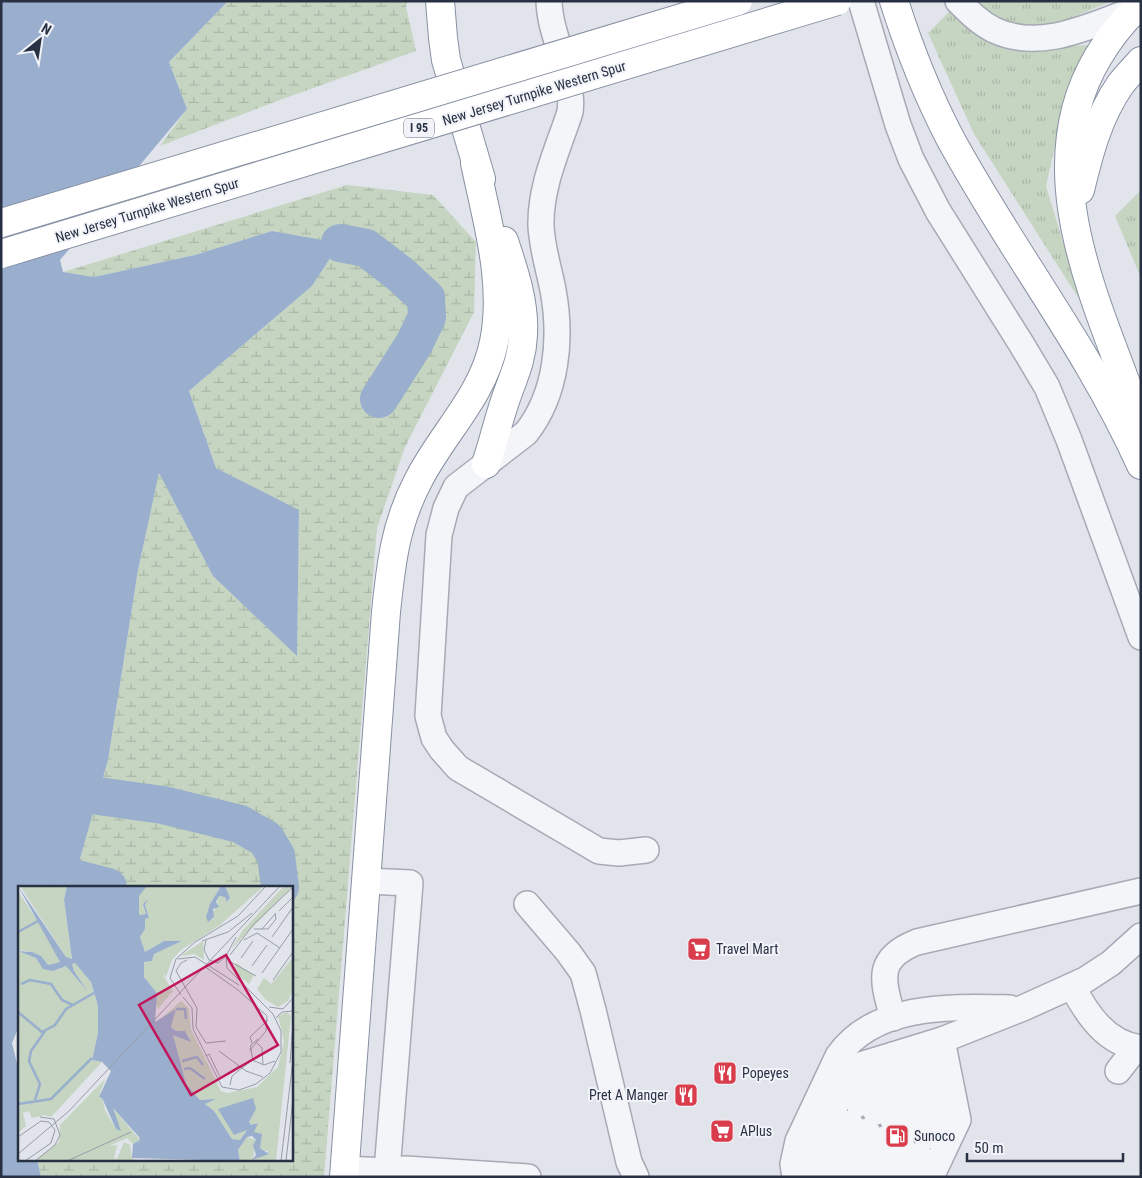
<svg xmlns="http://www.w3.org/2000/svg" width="1142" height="1178" font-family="'Roboto Condensed',sans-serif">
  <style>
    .grass { fill: url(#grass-tufts) }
    .wetland { fill: url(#wetland-marsh) }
    .water { fill: #99afcd }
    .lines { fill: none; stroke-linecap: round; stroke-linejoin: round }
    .river { stroke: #99afcd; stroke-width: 38 }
    .minor-casing { stroke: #a6aab6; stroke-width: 28 }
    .highway-casing { stroke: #8790a3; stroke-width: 30 }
    .minor { stroke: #f4f5f8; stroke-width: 25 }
    .highway { stroke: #fff; stroke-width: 28 }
    .highway-bridge-casing { stroke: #8790a3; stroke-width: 30; stroke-linecap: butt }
    .highway-bridge { stroke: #fff; stroke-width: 28 }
    .labels { text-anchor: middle; stroke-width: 4; stroke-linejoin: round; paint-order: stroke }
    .shield { fill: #f1f3f8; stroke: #646a7a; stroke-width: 1 }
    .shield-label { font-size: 12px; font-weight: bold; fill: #283044 }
    .street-label { font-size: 14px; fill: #283044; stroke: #f1f3f8 }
    .poi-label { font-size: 14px; fill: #283044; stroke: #f1f3f8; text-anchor: start }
    .inset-river { fill: none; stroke: #99afcd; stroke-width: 2.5 }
    .inset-road { fill: none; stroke: #979ca8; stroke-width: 1 }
    .view { fill: #c2185b; fill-opacity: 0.15; stroke: #c2185b; stroke-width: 2.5 }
    .inset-edge { fill: none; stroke: #283044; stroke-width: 2.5 }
  </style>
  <defs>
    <pattern id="grass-tufts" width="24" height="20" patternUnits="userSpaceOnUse" patternTransform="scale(1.25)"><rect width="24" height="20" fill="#c5d5c1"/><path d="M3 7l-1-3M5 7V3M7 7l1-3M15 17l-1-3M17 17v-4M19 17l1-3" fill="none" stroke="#a9b7a7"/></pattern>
    <pattern id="wetland-marsh" width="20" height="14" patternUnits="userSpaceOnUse" patternTransform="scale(1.25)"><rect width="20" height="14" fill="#c5d5c1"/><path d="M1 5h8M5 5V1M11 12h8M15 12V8" fill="none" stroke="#a9b7a7"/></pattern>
  </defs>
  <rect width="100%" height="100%" fill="#e1e4eb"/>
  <g class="grass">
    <polygon points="975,1 1112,1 1050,27 1000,21"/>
    <polygon points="951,10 1009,49 1089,45 1065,101 1046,186 1081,302 974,134 928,33"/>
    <polygon points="1141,190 1141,278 1115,216"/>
  </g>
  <g class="wetland">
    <polygon points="228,1 407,1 406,7 416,51 277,101 160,146 187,109 169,62"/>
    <polygon points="347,185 433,195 476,242 474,312 405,447 377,528 324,1177 41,1177 37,1159 291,1159 291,887 72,887 108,760 138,570 159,472 213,576 297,655 299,511 216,468 189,391 312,286 340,243 272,231 195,255 94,277 63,272"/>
  </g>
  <polygon class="water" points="1,1 228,1 169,62 187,109 60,260 63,272 94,277 195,255 272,231 340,243 312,286 189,391 216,468 299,510 297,656 213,576 159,473 138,570 108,760 72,887 19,887 19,1026 12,1043 19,1072 19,1159 37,1159 41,1177 1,1177"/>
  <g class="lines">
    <g class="river">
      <polyline points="340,243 366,248 400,274 426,298 427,317 414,344 379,399"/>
      <polyline points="98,796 163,805 240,824 266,839 276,856 280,887"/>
      <polyline points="74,878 108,887"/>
    </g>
    <g class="minor-casing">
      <g id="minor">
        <path d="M549,1c1,38 26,73 21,111 -12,37 -30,74 -29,114 1,22 8,43 12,64 9,48 4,104 -27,143l-70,54 -10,21 -7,27 -11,181 6,22 8,12 16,18 141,83 20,2 27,-3"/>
        <polyline points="861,1 898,125 911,159 938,211 1022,345 1047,387 1069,440 1141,637"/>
        <path d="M958,1c11,11 22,22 36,29 47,22 98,-5 142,-21"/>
        <polyline points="367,881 410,883 387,1171"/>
        <polyline points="527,904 568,952 583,973 593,1010 629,1162 636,1177"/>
        <path d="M1072,986c15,28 34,58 69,62"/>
        <path d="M893,1018c-10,-37 -19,-59 24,-76l224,-51"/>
        <polyline points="1118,1071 1136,1048"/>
        <polyline points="859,1104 873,1076 898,1063"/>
        <polyline points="876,1112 889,1085 914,1064"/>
        <polyline points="893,1120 906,1094 925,1065"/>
        <polyline points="911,1128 924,1102 933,1071"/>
        <polyline points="928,1136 940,1111 941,1080"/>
        <polyline points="345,1169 387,1171 405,1169 528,1177"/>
        <path d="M795,1177l-2,-13 5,-23 40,-85c37,-53 114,-49 172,-48"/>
        <polyline points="806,1177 813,1152 854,1067 942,1040 1023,1008 1085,980 1111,963 1141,936"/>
        <polyline points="823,1177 850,1123"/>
        <polyline points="845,1177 867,1131"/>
        <polyline points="866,1177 884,1139"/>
        <polyline points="887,1177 902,1146"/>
        <polyline points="908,1177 919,1155"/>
        <polyline points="931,1177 958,1120 942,1040"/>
      </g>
    </g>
    <g class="highway-casing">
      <g id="highway">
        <polyline points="440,1 443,38 446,60 481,179"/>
        <path d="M894,1c15,47 33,93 56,137 60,111 139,211 191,327"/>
        <path d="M1141,4c-18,16 -31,33 -43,53 -70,117 3,252 43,367"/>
        <path d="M1080,190c9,-37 18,-73 40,-105 6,-8 14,-16 21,-24"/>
        <path d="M486,464c7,-21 12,-42 19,-63 8,-24 17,-40 18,-66 2,-32 -9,-64 -19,-94"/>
        <path d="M344,1177l42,-565c5,-48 9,-87 32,-131 24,-48 65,-84 76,-139 12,-59 -7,-121 -19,-179"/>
      </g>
    </g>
    <use href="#minor" class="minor"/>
    <use href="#highway" class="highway"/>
    <g class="highway-bridge-casing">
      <g id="highway-bridge">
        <polyline points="1,223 738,1"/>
        <polyline points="1,254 837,1"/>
      </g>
    </g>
    <use href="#highway-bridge" class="highway-bridge"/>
  </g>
  <defs>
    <g id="supermarket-square" transform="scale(1.25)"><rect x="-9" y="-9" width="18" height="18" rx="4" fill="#d93c4b" stroke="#f1f3f8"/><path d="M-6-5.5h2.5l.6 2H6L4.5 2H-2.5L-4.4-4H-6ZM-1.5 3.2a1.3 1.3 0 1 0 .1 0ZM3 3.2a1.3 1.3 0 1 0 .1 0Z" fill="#fff"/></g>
    <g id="restaurant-square" transform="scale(1.25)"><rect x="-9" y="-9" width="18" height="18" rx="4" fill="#d93c4b" stroke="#f1f3f8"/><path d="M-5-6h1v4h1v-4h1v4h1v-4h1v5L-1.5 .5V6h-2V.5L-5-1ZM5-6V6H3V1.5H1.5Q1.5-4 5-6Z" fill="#fff"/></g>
    <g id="fuel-square" transform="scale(1.25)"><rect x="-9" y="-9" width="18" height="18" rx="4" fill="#d93c4b" stroke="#f1f3f8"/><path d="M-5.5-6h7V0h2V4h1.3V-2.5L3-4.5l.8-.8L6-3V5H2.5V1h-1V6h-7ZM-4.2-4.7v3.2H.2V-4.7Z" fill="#fff"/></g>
  </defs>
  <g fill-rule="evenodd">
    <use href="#supermarket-square" x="699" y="949"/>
    <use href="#restaurant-square" x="725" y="1073"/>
    <use href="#restaurant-square" x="686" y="1095"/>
    <use href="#supermarket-square" x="722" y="1131"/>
    <use href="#fuel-square" x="897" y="1136"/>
  </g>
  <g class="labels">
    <rect class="shield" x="404" y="118.5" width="30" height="19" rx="4"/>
    <g class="shield-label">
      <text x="419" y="132">I 95</text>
    </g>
    <g class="street-label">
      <text transform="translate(534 93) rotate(-17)" y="5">New Jersey Turnpike Western Spur</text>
      <text transform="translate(147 210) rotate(-17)" y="5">New Jersey Turnpike Western Spur</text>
    </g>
    <g class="poi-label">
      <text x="716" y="954">Travel Mart</text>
      <text x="742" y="1078">Popeyes</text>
      <text x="668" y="1100" text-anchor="end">Pret A Manger</text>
      <text x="740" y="1136">APlus</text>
      <text x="914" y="1141">Sunoco</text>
    </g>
  </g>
  <g transform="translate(18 886)">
    <rect width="275" height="275" fill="#e1e4eb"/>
    <path d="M266,0h9l-62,63 12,-19zM185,55l1,19 -10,-6 -14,2zM163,64l-9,10 -7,19v-20l7,-8zM275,71v31l-4,12 4,-30 -14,20 -7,-3v-4zM218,77l18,12 -5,9 -15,-12z" fill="#c5d5c1"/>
    <path d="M272,84h3l-4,30 -11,7 -12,-7 -9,-11 7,-11 15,12z" fill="#c5d5c1"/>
    <path d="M2,0h47l-3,14 8,60 -6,-3zM129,0h74l-11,18 -1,17 5,-4 -2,-3 5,-8 1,-10 7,1 3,5 2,-4 -5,-12h39l-44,39 -39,25 -13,4 -4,23 9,14 -15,18 -3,-7 2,-9 -13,-16v-15l8,-1 2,-7 28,-13h-18l-19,11 -5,-15 5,-8v-10l4,-1 -4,-13 2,-4 -4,4 3,9 -7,1v-20zM0,5l35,54 7,17 -12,3 -16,-13 -14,-2zM0,65l18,7 17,13 13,-5 21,25 -13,-20 -2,-7 3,-2 16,20 7,24v27l-6,27 10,2 -51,55 -6,-2 -13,3 -3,-7 -6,2 3,13 -8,7zM163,115l8,7 2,21 30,62 6,2 30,-6 21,-20 6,-26 -6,-25 9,-4 4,4 -15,145h-36l-2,-11 9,-13 9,3 -3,19 16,-7 -9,-4 -7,-19 4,-6 -6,2 -2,-3 7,-12 -12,19 3,1 -7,10 -8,-1 -18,-28 -9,-7 9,-4h-14l-14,-16 -14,-50 4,-3 -5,-4 5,-18 -20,14zM87,193l-6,18 3,1 3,12 11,19 -4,-22 28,33 -7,4 -6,-6 -18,8 8,-1 -3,13 3,1 7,-17 6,3 2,13 6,3h-104l25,-19 1,-17z" fill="#c5d5c1"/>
    <path d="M0,0l48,71 6,2 -8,-59 3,-14h80l-8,10v19l7,-1 -3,-10 5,-5 -3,6 4,13 -4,1v10l-5,8 5,15 19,-11h18l-28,13 -2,7 -8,1v15l13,16 -2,29 21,-13 -5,18 5,4h9l6,11 -18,-7 13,49 14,16 16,-1 -11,5 9,7 18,28 8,1 7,-10 -13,5 -16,-26 35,-11 3,11 -7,13 2,3 7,-2 -4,9 8,2 -2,14 9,6 -17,6 4,-5 -3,-10 3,-5 -4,-4 -5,1 -9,13 2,11 -108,-3 1,-14 7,-4 -1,-3 -26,-29 8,23 -5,-2 -14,-31 -3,-1 12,-26 -9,-9 -10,-2 6,-27v-27l-7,-24 -16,-19 -3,1 2,7 14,21 -22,-26 -13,5 -10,-2 -7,-11 -18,-7 14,1 9,4 7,9 12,-3zM203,0h4l5,12 -3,4 -2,-5 -6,-1 -3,6 3,5 -6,2 1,8 -6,5 -2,-5 4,-13z" fill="#99afcd"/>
    <path class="inset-river" d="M0,46l20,-11M3,98l9,-4 21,4 11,16 11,5M158,123h9l1,10M0,126l24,20 13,-7 11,-16 28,-16M164,175l15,-4 6,8M166,183l6,-1 15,11M17,214l5,-16 -11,-23 2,-10 14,-20M0,218l33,-5 41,-41"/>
    <path class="inset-road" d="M261,25l14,-14M236,43h14l8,-10 -1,-6M244,43l13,-15M254,51l21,-30M188,54l-2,10 5,10 9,3 7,-6M226,54l13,-7 23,15M184,55l26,-9 24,-19M212,69l24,-31 39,-37M223,72l12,-17M160,73l17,-2 44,28M169,74l-6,3 -5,8 21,37 -1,19 10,16 20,-2M211,75l27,15M186,80l34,24 29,26 -1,15 -15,18 2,12M234,80l15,-21M244,87l31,-44M255,94l20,-28M163,109l-11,-17 6,-19 19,-17 43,-26 28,-30M165,111l9,11 1,21 29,58 17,3 17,-6 14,-11 11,-21v-21l-8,-17 -46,-46 -1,-12 10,-19M251,121l14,2 10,-11M258,132l6,-6 11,-1M234,157l-2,-6 18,-17M239,157l5,5 1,17M201,165l27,20 17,6M232,165l1,-6 7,-6M188,170l3,-2 11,23M234,174l12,5 11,-4M272,177l3,-39M203,191l18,-11M212,199l2,-9 20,-16M0,251l23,-16 8,1 6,8 -4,13 -26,18M0,268l51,-43 211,-225M17,275l20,-16 5,-10 -6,-16 -14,-2M49,275l64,-29M263,275l12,-101M268,275l7,-62"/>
    <path class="view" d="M208,69l52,90 -87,50 -52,-90z"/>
    <rect width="275" height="275" class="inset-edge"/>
  </g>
  <rect width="1142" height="1178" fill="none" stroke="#283044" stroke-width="5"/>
  <g transform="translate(40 40) rotate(30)" stroke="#f1f3f8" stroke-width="4" paint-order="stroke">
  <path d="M0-4L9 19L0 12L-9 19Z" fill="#283044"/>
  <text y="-8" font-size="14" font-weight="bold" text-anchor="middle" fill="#283044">N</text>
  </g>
  <path d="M967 1153v8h156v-8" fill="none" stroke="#283044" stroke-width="2.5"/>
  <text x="974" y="1153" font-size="15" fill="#283044" stroke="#f1f3f8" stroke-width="4" paint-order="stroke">50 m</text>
</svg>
